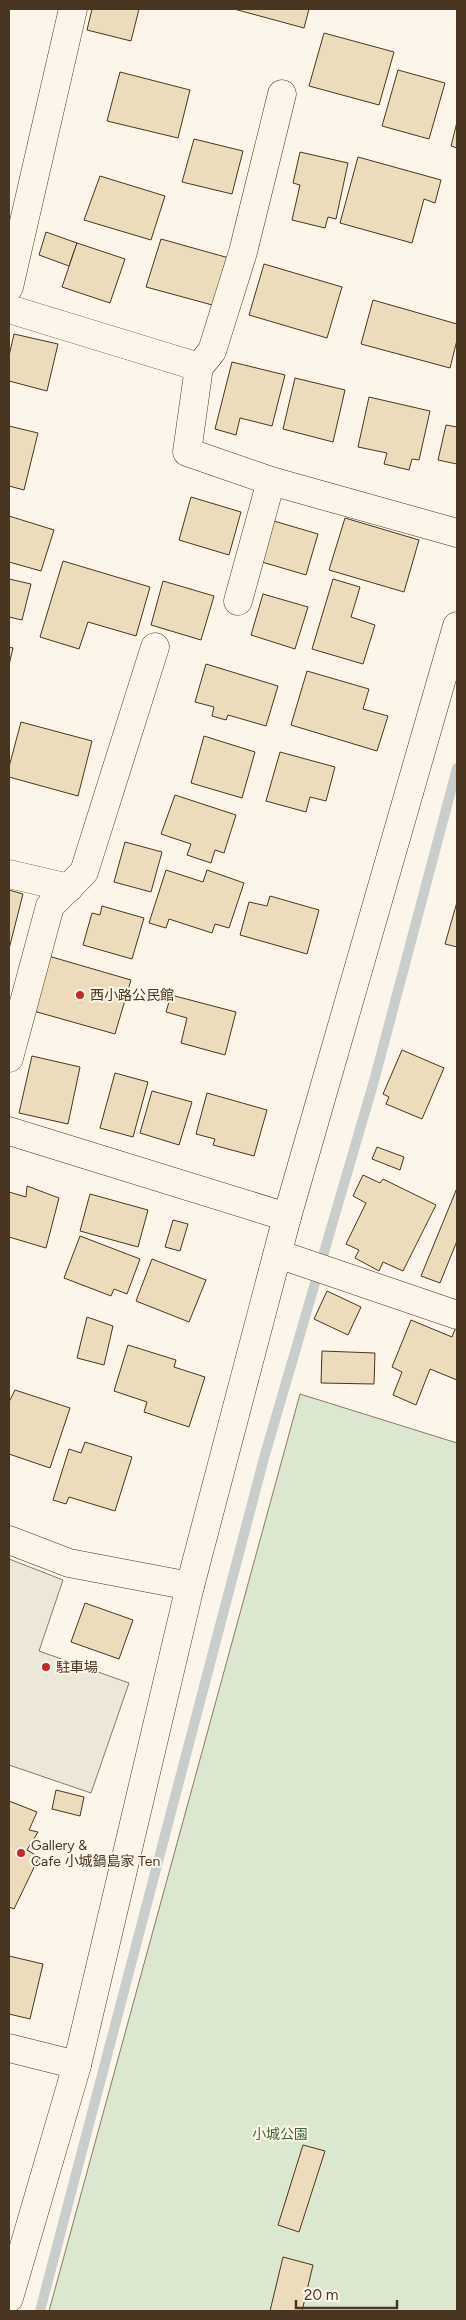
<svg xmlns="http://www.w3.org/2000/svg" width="466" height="2320" font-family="Figtree,'Noto Sans JP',sans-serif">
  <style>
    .green { fill: #dce7d0; stroke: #887966 }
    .parking { fill: #ede7d9; stroke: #887966 }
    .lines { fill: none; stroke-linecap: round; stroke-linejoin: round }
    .stream { stroke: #c9cecd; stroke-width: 10 }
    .building { fill: #ecdcbc; stroke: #4a3520 }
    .minor-casing { stroke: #4a3520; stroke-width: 29 }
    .minor { stroke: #fbf6e9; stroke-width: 28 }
    .poi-dot { fill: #c62828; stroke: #fbf6e9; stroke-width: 2 }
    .labels { text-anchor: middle; stroke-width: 4; stroke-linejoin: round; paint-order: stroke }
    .poi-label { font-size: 14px; fill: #4a3520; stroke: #fbf6e9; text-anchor: start }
    .park-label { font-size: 14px; fill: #436837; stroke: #fbf6e9 }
  </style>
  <rect width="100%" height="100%" fill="#fbf6e9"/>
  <polygon class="green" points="300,1394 457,1443 457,2311 49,2311"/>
  <polygon class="parking" points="9,1559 63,1580 39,1651 129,1683 91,1793 9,1765"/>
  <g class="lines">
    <polyline class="stream" points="40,2311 264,1458 374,1081 457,768"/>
  </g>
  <g class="building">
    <polygon points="92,9 139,9 131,41 87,30"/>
    <polygon points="234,9 309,9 304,28"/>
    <polygon points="324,33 394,52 379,105 309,86"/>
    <polygon points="398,70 445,83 429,139 382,126"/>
    <polygon points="120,72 190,90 178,138 107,121"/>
    <polygon points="457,122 457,148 451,146"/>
    <polygon points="194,139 243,151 232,194 182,182"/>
    <polygon points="300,152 348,163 336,219 328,217 325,228 292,220 300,185 293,183"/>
    <polygon points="358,157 441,180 435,203 424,199 412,243 340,223"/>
    <polygon points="100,176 165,196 151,240 84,220"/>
    <polygon points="46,232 77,243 69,266 39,255"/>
    <polygon points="161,239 229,258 216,306 146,287"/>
    <polygon points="77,243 125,259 110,303 62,287"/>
    <polygon points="264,264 342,287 327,338 249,315"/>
    <polygon points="373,300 457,324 457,340 450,368 361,344"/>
    <polygon points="14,334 58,344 47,391 9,381 9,356"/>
    <polygon points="232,362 285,375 272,426 240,418 236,435 215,429"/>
    <polygon points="295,378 345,390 333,442 283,429"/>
    <polygon points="369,397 430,411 419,460 412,459 409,470 384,464 387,453 358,447"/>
    <polygon points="446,425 457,427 457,464 438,460"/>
    <polygon points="9,426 38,433 24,490 9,486"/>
    <polygon points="191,497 241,512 229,555 179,540"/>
    <polygon points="9,516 54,530 41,571 9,562"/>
    <polygon points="345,518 419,540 404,592 329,570"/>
    <polygon points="274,521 318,534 306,575 262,562"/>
    <polygon points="63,561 150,587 136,636 88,622 79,649 40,637"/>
    <polygon points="9,579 31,584 22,620 9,617"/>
    <polygon points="333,579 360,587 351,617 375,625 363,664 312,649"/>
    <polygon points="163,581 214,596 201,640 151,625"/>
    <polygon points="263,594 308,607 295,649 251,635"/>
    <polygon points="9,647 13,648 9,665"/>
    <polygon points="206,664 278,686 266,726 228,715 226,720 212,716 214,707 195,702"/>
    <polygon points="307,671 369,689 363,709 388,716 377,751 291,725"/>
    <polygon points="21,722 92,741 78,796 9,777 9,767"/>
    <polygon points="204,736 255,752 242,798 191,783"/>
    <polygon points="280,752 335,767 326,801 310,797 306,812 266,801"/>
    <polygon points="175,795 236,815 224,853 215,850 211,863 187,855 191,844 161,834"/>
    <polygon points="125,842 162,852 151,892 114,882"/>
    <polygon points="166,870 203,882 207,870 244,883 229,928 215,924 212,933 169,919 166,928 149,923"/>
    <polygon points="9,890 23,894 9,949"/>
    <polygon points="270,896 319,910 307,954 240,935 249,902 267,906"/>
    <polygon points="457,902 457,947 445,944"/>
    <polygon points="102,906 144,918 132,959 83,945 92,913 100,915"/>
    <polygon points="45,955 131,980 115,1034 30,1010"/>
    <polygon points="171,995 236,1012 225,1055 181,1043 187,1018 166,1012"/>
    <polygon points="402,1050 444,1068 422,1119 386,1104 389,1097 383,1094"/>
    <polygon points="32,1056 80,1067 68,1124 19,1113"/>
    <polygon points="115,1073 148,1082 133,1137 100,1128"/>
    <polygon points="152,1091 192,1102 179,1145 140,1133"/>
    <polygon points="207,1093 267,1110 254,1156 213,1145 215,1139 196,1134"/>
    <polygon points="377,1147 404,1157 400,1170 372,1159"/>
    <polygon points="363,1175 380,1183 383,1179 436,1205 403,1271 383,1262 379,1271 355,1258 359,1250 346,1244 366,1203 353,1196"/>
    <polygon points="27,1186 59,1198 46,1248 9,1237 9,1192 26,1197"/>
    <polygon points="457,1188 457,1241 440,1283 421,1276"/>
    <polygon points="90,1194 148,1210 138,1247 80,1231"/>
    <polygon points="173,1220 188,1224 180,1251 165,1247"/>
    <polygon points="80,1236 140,1259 127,1294 114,1289 111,1296 64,1278"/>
    <polygon points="152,1259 206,1280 189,1322 136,1301"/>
    <polygon points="327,1291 361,1307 348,1335 314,1319"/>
    <polygon points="87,1317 113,1326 104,1365 77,1358"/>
    <polygon points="411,1320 452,1337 457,1324 457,1380 430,1369 416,1405 393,1395 402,1372 392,1367"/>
    <polygon points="128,1345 176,1360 174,1367 205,1377 189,1427 144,1412 147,1402 114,1391"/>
    <polygon points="322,1351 375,1353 374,1384 321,1383"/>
    <polygon points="15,1390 70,1408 50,1468 9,1454 9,1402"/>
    <polygon points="85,1442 132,1457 115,1511 69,1497 66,1504 53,1500 69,1449 81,1453"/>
    <polygon points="85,1603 133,1620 119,1659 71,1642"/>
    <polygon points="56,1790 84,1797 80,1816 52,1809"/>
    <polygon points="9,1801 37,1812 29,1830 38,1832 27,1850 39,1857 14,1909 9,1907"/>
    <polygon points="9,1956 43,1964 30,2019 9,2014"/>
    <polygon points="303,2145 325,2151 299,2232 278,2225"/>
    <polygon points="283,2257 313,2265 302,2311 270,2311"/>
  </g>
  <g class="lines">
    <g class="minor-casing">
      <g id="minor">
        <polyline points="9,287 73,9"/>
        <polyline points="9,309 199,367 187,452 271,481 457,533"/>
        <polyline points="199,367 212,351 243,252 282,94"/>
        <polyline points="238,601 271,481"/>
        <polyline points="9,874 69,888"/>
        <polyline points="9,1058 50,906 84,872 155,647"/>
        <polyline points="9,1131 287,1217"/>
        <polyline points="278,1254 457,1315"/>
        <polyline points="9,1540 69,1563 190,1586"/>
        <polyline points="9,2048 77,2065"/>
        <polyline points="9,2298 77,2065 190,1586 287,1217 457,626"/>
      </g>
    </g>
    <use href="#minor" class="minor"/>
  </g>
  <g class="poi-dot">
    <circle cx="80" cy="995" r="5"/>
    <circle cx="46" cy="1667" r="5"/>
    <circle cx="21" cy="1853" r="5"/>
  </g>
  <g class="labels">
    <g class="poi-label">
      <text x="90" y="1000">西小路公民館</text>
      <text x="56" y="1672">駐車場</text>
      <text x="31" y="1850">Gallery &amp;<tspan x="31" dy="16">Cafe 小城鍋島家 Ten</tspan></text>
    </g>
    <g class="park-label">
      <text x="280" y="2139">小城公園</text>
    </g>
  </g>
  <rect width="466" height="2320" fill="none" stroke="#4a3520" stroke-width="20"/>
  <path d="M296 2300v8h101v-8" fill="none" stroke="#4a3520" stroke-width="2.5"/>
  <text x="304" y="2300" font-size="15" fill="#4a3520" stroke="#fbf6e9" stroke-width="4" paint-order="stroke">20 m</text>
</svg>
